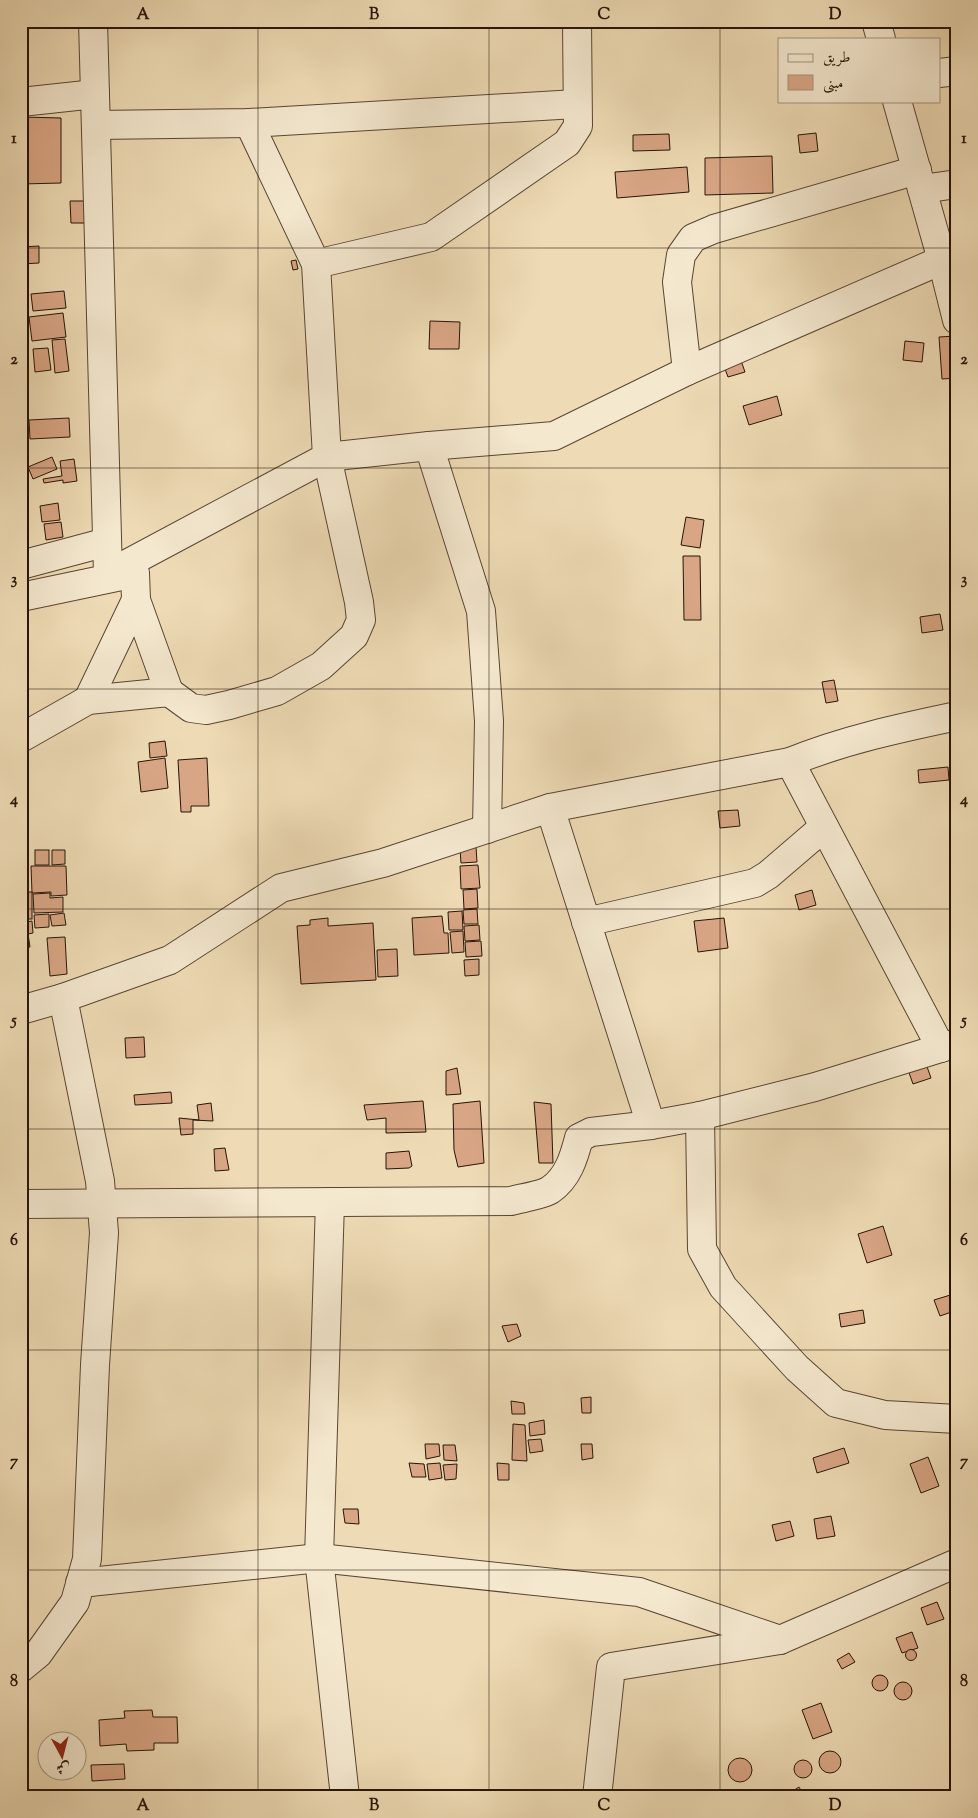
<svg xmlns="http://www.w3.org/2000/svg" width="978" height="1818" font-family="'Sorts Mill Goudy',Amiri,serif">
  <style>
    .building { fill: #d9a685; stroke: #271407 }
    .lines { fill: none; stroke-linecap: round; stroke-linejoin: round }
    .minor-casing { stroke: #594632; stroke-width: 30 }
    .minor { stroke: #f4e8cf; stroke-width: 28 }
    .grid { fill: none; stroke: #271407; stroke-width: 1; stroke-opacity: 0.55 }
    .neatline { fill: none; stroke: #271407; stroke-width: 2 }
    .grid-label { font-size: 16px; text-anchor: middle; font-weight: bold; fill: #271407 }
  </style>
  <rect width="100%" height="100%" fill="#eedbb5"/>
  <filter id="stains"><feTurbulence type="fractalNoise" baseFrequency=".004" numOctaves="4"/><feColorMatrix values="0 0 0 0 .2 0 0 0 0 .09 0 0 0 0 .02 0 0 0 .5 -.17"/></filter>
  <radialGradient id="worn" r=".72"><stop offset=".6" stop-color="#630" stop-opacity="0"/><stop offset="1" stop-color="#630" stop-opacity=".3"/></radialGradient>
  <g class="building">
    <polygon points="21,117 61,118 61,183 21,184"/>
    <polygon points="816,133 818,151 800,153 798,135"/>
    <polygon points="669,134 670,150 633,151 633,135"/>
    <polygon points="772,156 773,193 705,195 705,158"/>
    <polygon points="687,167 689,192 617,198 615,172"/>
    <polygon points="70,201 92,201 92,223 71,223"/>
    <polygon points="39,246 39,263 21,264 21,247"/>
    <polygon points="296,260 298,269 293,270 291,261"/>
    <polygon points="64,291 66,308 33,311 31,294"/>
    <polygon points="63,313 66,337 32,341 29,317"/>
    <polygon points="430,321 460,322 459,349 429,349"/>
    <polygon points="957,336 957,378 942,379 939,337"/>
    <polygon points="65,339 69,371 55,373 52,340"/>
    <polygon points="905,341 924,343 922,362 903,360"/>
    <polygon points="48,348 51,370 35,372 33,349"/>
    <polygon points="739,355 745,372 728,377 722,361"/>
    <polygon points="777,396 782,415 749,425 743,406"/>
    <polygon points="69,418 70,437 30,439 29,420"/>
    <polygon points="52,457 57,469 33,479 28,467"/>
    <polygon points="74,459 77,481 63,483 63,480 44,483 43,479 62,476 60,461"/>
    <polygon points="21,477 26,503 21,504"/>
    <polygon points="58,503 60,520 42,522 40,506"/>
    <polygon points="686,517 704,520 700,548 681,545"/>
    <polygon points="61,522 63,537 46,540 44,524"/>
    <polygon points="683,556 700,556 701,620 684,620"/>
    <polygon points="940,614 943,630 922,633 920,617"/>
    <polygon points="834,680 838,701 826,703 822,682"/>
    <polygon points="165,741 167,756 150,758 149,743"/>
    <polygon points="165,758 168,788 141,792 138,762"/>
    <polygon points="207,758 209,806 191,806 191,812 181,812 178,760"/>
    <polygon points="948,767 949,780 919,783 918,770"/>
    <polygon points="738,810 740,826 720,828 718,811"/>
    <polygon points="476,847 477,862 461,863 460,849"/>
    <rect x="35" y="850" width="14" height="15"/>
    <polygon points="52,850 65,850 65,864 52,865"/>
    <polygon points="478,865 480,888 461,889 460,866"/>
    <polygon points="31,866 66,866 67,895 51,896 51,892 32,893"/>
    <polygon points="477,889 478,908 464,909 463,890"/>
    <polygon points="812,890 816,905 799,910 795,895"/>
    <rect x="21" y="892" width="11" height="27"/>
    <polygon points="50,893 50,898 63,897 63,912 34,913 33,894"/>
    <polygon points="477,909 478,924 464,924 463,910"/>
    <polygon points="462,911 463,930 449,930 448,912"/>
    <polygon points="64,913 66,925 52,926 50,915"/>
    <polygon points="49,914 49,927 35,928 34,915"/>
    <polygon points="442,916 444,933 448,933 449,953 414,955 412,918"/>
    <polygon points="328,918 328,926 373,923 376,980 301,984 297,926 310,925 310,920"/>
    <polygon points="724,918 728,948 698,952 694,921"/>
    <polygon points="32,921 33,933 28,934 30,947 21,949 21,923"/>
    <polygon points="479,925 480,940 465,941 464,926"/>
    <polygon points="463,931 464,952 452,953 450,932"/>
    <polygon points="65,937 67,974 50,976 47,938"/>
    <polygon points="481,941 482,956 466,957 465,942"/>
    <polygon points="397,949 398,976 378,977 377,950"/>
    <polygon points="479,959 479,975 465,976 464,960"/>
    <polygon points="144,1037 145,1057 126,1058 125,1038"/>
    <polygon points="925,1061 931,1078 913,1084 907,1067"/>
    <polygon points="457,1068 461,1094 446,1095 446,1071"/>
    <polygon points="171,1092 172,1103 135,1105 134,1095"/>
    <polygon points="423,1101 426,1132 386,1133 386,1118 367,1120 364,1105"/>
    <polygon points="480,1101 484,1163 458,1167 454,1150 453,1104"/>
    <polygon points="534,1102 551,1104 553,1163 539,1163"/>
    <polygon points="211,1103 213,1121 193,1120 193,1134 181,1135 179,1118 199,1120 197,1105"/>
    <polygon points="23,1104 27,1130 21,1131 21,1105"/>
    <polygon points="225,1148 229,1170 215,1171 214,1149"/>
    <polygon points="409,1151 412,1166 409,1168 386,1169 386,1153"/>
    <polygon points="883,1226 892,1255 867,1263 858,1234"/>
    <polygon points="957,1293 957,1310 940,1316 934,1300"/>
    <polygon points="863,1310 865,1323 841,1327 839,1314"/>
    <polygon points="517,1324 521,1336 508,1342 502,1326"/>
    <polygon points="591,1397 591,1413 582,1413 581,1398"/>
    <polygon points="511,1401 524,1403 525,1414 512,1414"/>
    <polygon points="544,1420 545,1434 530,1436 529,1423"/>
    <polygon points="513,1424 525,1425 527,1461 512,1460"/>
    <polygon points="541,1439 543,1451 530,1453 528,1440"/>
    <polygon points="425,1444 439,1444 440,1456 426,1459"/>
    <polygon points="581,1444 592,1444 593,1458 582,1460"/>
    <polygon points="443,1445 455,1445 457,1461 444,1460"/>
    <polygon points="844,1448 849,1463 817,1473 813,1458"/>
    <polygon points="928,1457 939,1486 921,1493 910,1464"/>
    <polygon points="409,1463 424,1464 426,1477 412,1477"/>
    <polygon points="440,1463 442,1478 429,1480 427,1464"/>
    <polygon points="497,1463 509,1464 509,1480 498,1480"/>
    <polygon points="457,1464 456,1479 445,1480 443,1465"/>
    <polygon points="343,1509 358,1509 359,1524 345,1523"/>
    <polygon points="831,1516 835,1536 817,1539 814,1519"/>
    <polygon points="790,1521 794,1536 776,1541 772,1525"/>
    <polygon points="937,1602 944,1619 927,1625 921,1608"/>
    <polygon points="912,1632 918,1648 902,1653 896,1638"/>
    <circle cx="911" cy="1655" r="5.5"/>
    <polygon points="849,1653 855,1662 842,1669 837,1660"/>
    <circle cx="880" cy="1683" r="8"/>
    <circle cx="903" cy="1691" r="9"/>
    <polygon points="821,1703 832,1732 813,1739 802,1710"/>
    <polygon points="152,1710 153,1717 177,1717 178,1743 154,1743 154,1750 127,1751 126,1744 100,1746 99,1720 125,1718 124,1711"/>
    <circle cx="830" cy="1762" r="11"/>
    <circle cx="740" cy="1770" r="12"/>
    <circle cx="803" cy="1769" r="9"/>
    <polygon points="124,1764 125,1779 92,1781 91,1765"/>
    <polygon points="799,1787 805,1797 786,1797 785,1796"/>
  </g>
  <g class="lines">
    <g class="minor-casing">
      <g id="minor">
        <polyline points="93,21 108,574 135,573 136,600 169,692"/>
        <polyline points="876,21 881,39"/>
        <polyline points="939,73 957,71"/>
        <polyline points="897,101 942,260 957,320"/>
        <polyline points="21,102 95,94"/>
        <polyline points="96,125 249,123 576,104"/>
        <polyline points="922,189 957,184"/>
        <polyline points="316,264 431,237 567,143 578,126 577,21"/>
        <polyline points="687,371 677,282 681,255 693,238 714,229 917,170"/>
        <polyline points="429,446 481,611 489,721 487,829"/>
        <polyline points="21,565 107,542"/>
        <polyline points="108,574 327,457 429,446 554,436 687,371 942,260"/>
        <polyline points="21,597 126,575"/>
        <polyline points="88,700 136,600"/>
        <polyline points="21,738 88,700 169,692 191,708 206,710 229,705 277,691 321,666 354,636 361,620 359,602 327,457 316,264 249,123"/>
        <polyline points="790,762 941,1048"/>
        <polyline points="550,808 651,1125"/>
        <polyline points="586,922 755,883 768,875 824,827"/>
        <path d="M21,1010l42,-12 107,-38 111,-72 102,-25 167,-55 240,-46c54,-22 110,-34 167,-46"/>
        <polyline points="700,1116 702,1249 723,1287 797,1368 836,1403 885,1415 957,1419"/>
        <polyline points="330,1202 319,1558 345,1797"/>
        <path d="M21,1204l490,-3c11,-3 31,-6 39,-11 18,-12 24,-33 29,-52l12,-6 60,-7 49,-9 115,-29 142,-44"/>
        <polyline points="80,1583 319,1558 639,1592 780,1640"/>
        <polyline points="21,1668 38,1654 75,1602 87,1559 95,1365 104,1233 100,1181 63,998"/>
        <polyline points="597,1797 611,1667 780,1640 957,1563"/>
      </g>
    </g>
    <use href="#minor" class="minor"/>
  </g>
  <path class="grid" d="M258,21v1776M489,21v1776M720,21v1776M21,248h936M21,468h936M21,689h936M21,909h936M21,1129h936M21,1350h936M21,1570h936"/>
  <rect width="978" height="1818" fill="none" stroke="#eedbb5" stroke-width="55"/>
  <rect x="778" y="38" width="162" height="65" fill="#f4e8cf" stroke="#a2937f"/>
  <rect x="788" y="54" width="25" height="8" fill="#f4e8cf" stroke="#a2937f"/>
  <text x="823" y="62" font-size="15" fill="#271407">طريق</text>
  <rect x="788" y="75" width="25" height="15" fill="#d9a685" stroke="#a2937f"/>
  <text x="823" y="88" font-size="15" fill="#271407">مبنى</text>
  <g transform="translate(62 1756) rotate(173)"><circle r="24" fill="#f4e8cf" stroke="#a2937f"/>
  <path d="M0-4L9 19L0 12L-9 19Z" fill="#8f2418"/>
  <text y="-8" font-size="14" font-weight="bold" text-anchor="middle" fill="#271407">ش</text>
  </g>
  <rect x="28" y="28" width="922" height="1762" class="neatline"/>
  <g class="grid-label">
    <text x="143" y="19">A</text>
    <text x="374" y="19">B</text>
    <text x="604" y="19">C</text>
    <text x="835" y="19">D</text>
    <text x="14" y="143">1</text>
    <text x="964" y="143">1</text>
    <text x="14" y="364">2</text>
    <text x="964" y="364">2</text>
    <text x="14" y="584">3</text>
    <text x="964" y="584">3</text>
    <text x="14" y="804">4</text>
    <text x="964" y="804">4</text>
    <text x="14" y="1025">5</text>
    <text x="964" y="1025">5</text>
    <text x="14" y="1245">6</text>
    <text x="964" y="1245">6</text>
    <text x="14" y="1466">7</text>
    <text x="964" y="1466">7</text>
    <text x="14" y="1686">8</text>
    <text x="964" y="1686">8</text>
    <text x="143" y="1810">A</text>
    <text x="374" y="1810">B</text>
    <text x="604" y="1810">C</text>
    <text x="835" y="1810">D</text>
  </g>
  <rect width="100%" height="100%" filter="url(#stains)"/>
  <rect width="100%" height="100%" fill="url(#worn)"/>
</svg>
